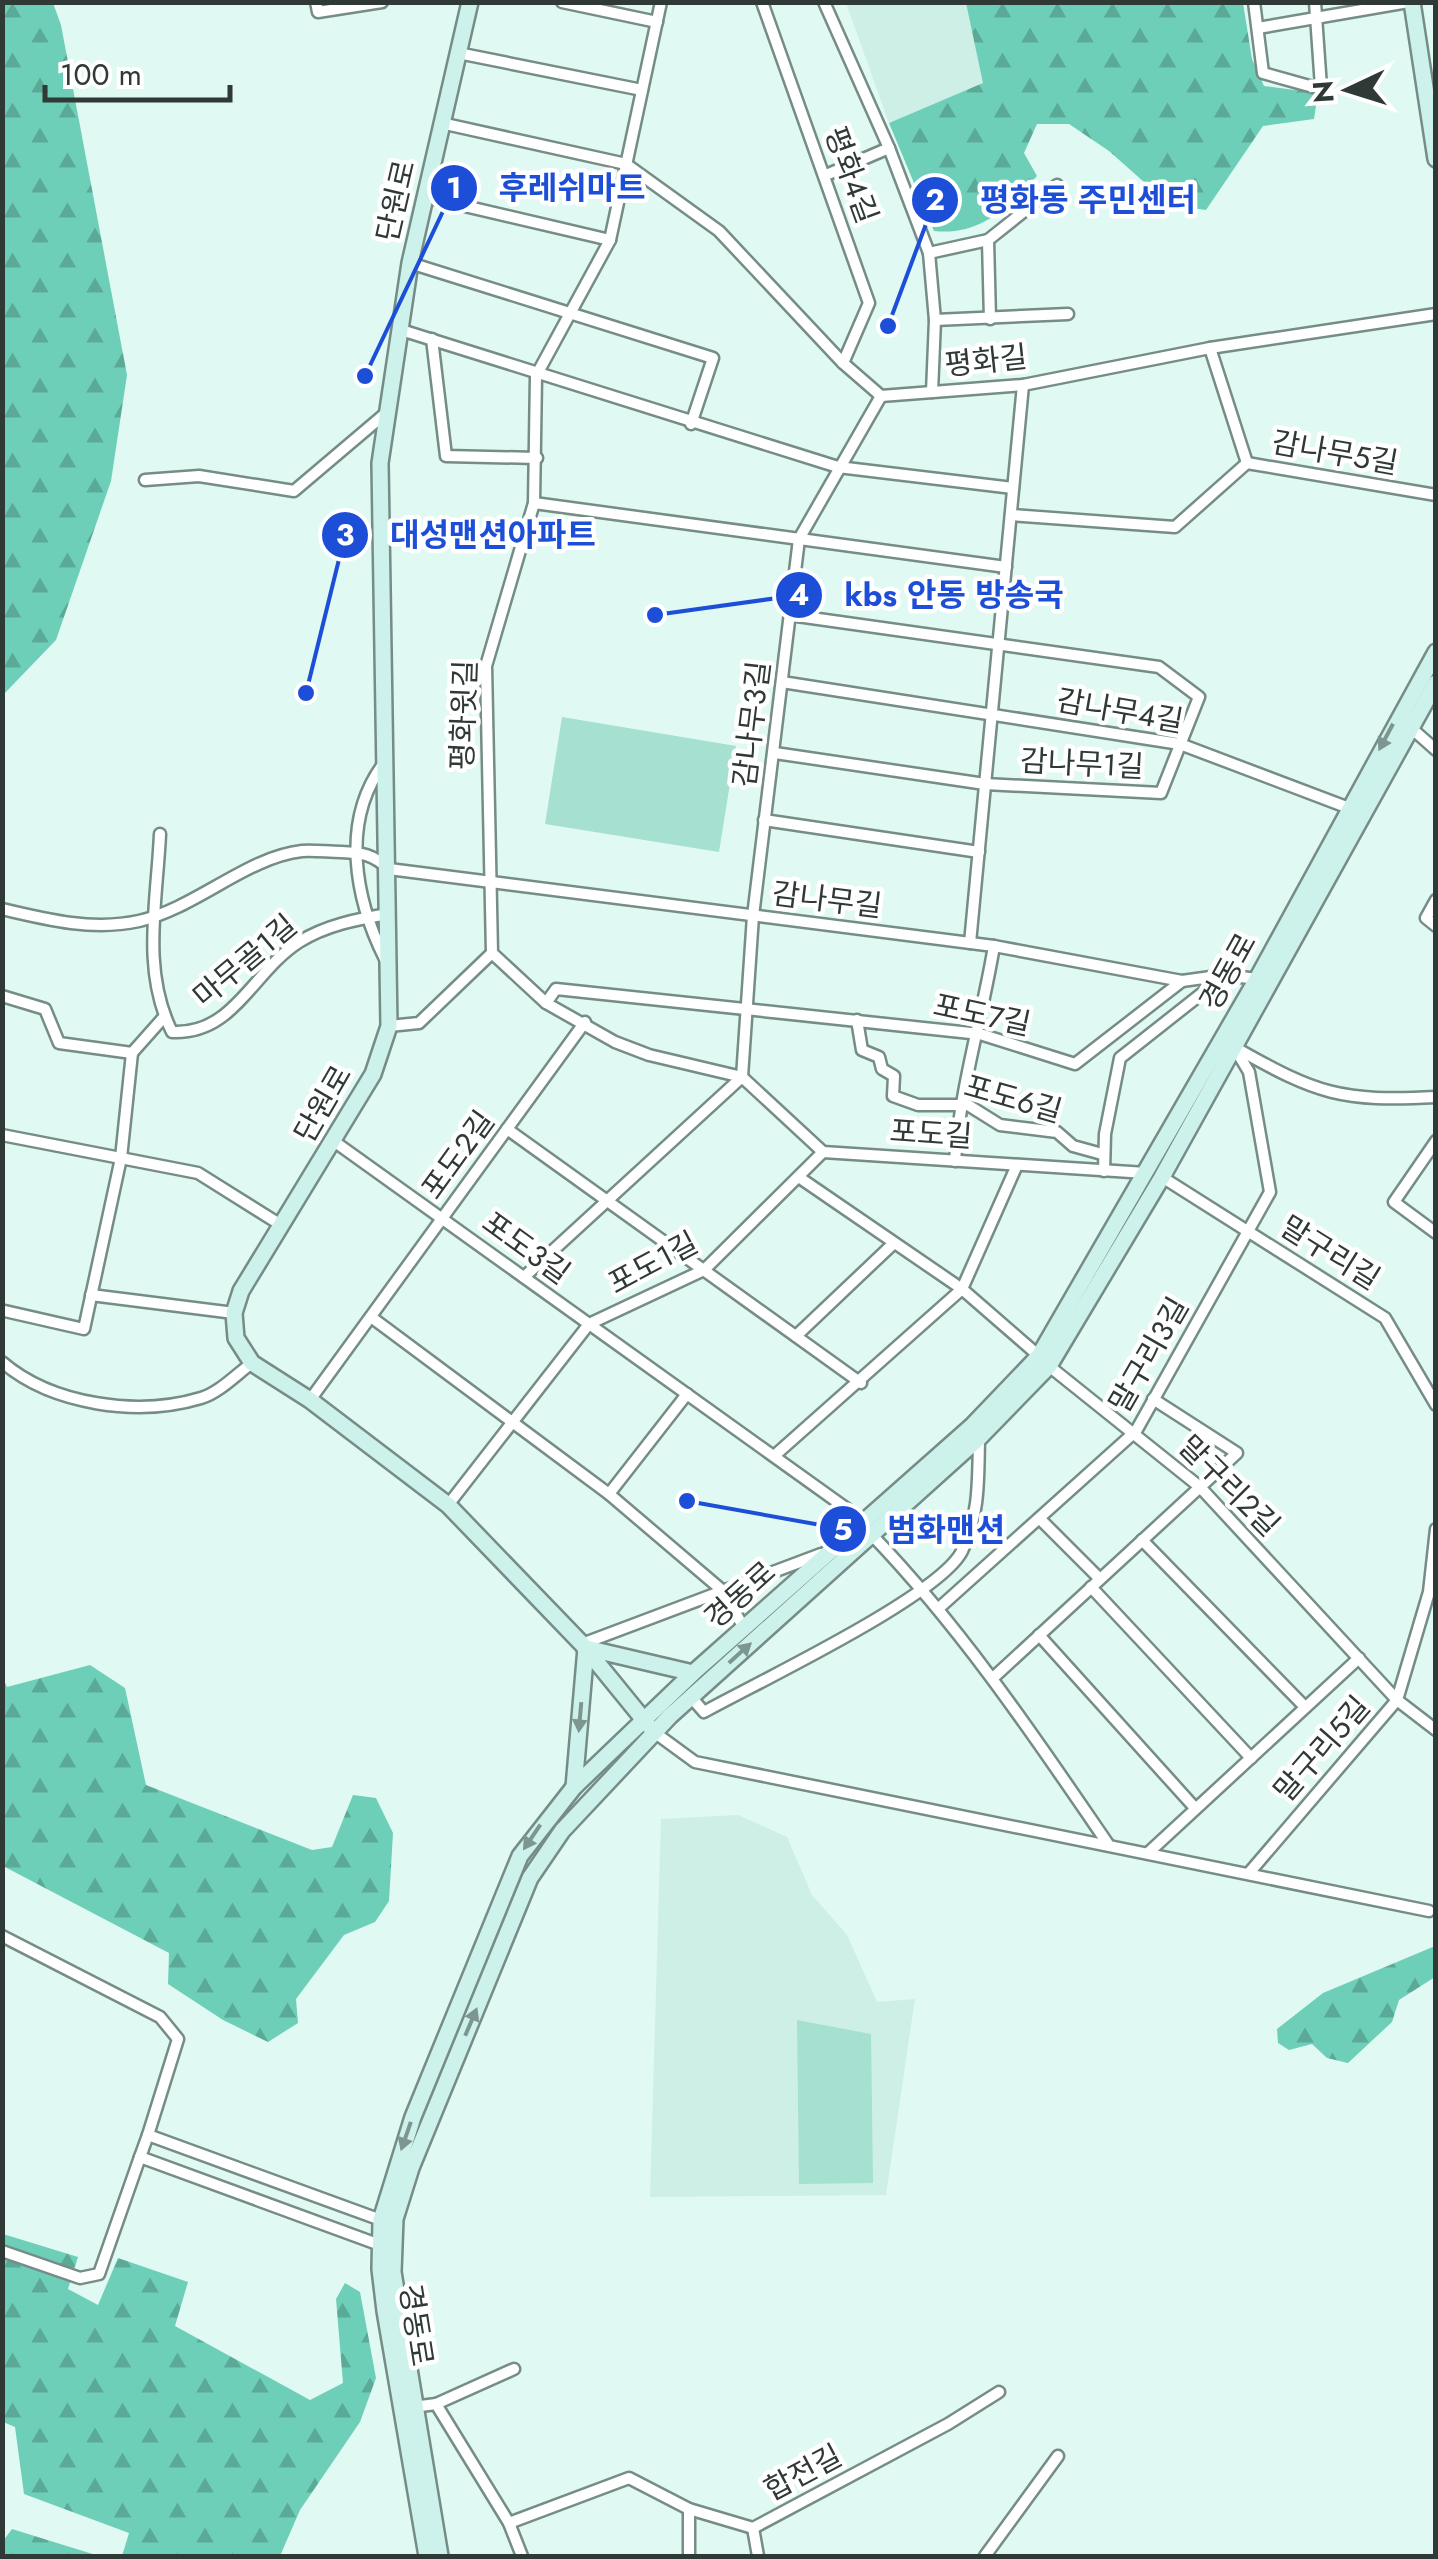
<svg xmlns="http://www.w3.org/2000/svg" width="1438" height="2559" font-family="Jost,'Noto Sans KR',sans-serif">
  <style>
    .built { fill: #ceefe6 }
    .forest { fill: url(#forest-firs) }
    .park { fill: #a6e0d1 }
    .lines { fill: none; stroke-linecap: round; stroke-linejoin: round }
    .street-casing { stroke: #768c86; stroke-width: 15 }
    .secondary-casing { stroke: #768c86; stroke-width: 20 }
    .street { stroke: #fff; stroke-width: 10 }
    .secondary { stroke: #cdf2eb; stroke-width: 15 }
    .oneway { fill: #7e9690 }
    .labels { text-anchor: middle; stroke-width: 9; stroke-linejoin: round; paint-order: stroke }
    .street-label { font-size: 30px; fill: #2f3936; stroke: #fff }
    .leader { fill: none; stroke: #1d4ed8; stroke-width: 4 }
    .callout-dot { fill: #1d4ed8; stroke: #fff; stroke-width: 4 }
    .mark-label { font-size: 30px; text-anchor: middle; font-weight: bold; fill: #fff }
    .callout-label { font-size: 32px; text-anchor: middle; font-weight: bold; fill: #1d4ed8; stroke: #fff; stroke-width: 9; stroke-linejoin: round; paint-order: stroke }
  </style>
  <defs>
    <pattern id="forest-firs" width="22" height="20" patternUnits="userSpaceOnUse" patternTransform="scale(2.5)"><rect width="22" height="20" fill="#6ecfb9"/><path d="M5 1l3.5 6h-7zM16 11l3.5 6h-7z" fill="#5ba997"/></pattern>
  </defs>
  <rect width="100%" height="100%" fill="#e0f9f2"/>
  <g class="built">
    <polygon points="846,3 966,3 984,83 889,123"/>
    <polygon points="738,1815 787,1837 812,1895 847,1935 877,2002 915,1999 886,2195 650,2197 661,1819"/>
  </g>
  <g class="forest">
    <polygon points="3,2 53,3 61,25 127,375 111,481 56,640 3,695"/>
    <path d="M966,3h277l9,56 12,27 54,7 -4,26 -51,7 -57,84 -36,-5 -61,-54 -40,-27h-32l-13,29 13,23c-29,32 -58,60 -103,55l-45,-108 94,-40z"/>
    <polygon points="90,1665 125,1688 146,1785 312,1850 332,1847 353,1795 376,1798 393,1833 389,1901 375,1922 344,1935 296,1999 298,2023 268,2042 223,2020 168,1984 169,1953 3,1866 3,1678 7,1687"/>
    <polygon points="1435,1946 1435,1977 1399,2000 1392,2022 1348,2063 1327,2058 1312,2044 1289,2050 1278,2043 1277,2029 1323,1993"/>
    <polygon points="3,2234 78,2257 68,2289 98,2305 118,2258 188,2282 175,2326 310,2400 343,2383 336,2299 345,2283 360,2292 376,2378 360,2422 300,2510 280,2556 122,2556 129,2533 24,2494 15,2427 3,2422"/>
    <polygon points="12,2529 99,2556 3,2556 3,2541"/>
  </g>
  <g class="park">
    <polygon points="562,717 736,746 719,852 545,824"/>
    <polygon points="797,2020 871,2034 873,2183 799,2184"/>
  </g>
  <g class="lines">
    <g class="street-casing">
      <g id="street">
        <polyline points="316,2 318,12 382,2"/>
        <polyline points="562,2 657,22"/>
        <polyline points="661,2 610,240 536,376 534,503 486,666 492,953 546,1003 615,1042 649,1055 742,1077 823,1152 1146,1173"/>
        <polyline points="762,2 869,303 843,363"/>
        <polyline points="824,2 889,148 929,253 988,240 1057,185"/>
        <polyline points="1254,2 1263,73 1313,87 1321,87 1315,2"/>
        <polyline points="1258,28 1408,2"/>
        <polyline points="458,53 642,90"/>
        <polyline points="441,123 626,164 719,231 843,363 881,396 1023,385 1210,348 1436,314"/>
        <polyline points="826,175 889,148"/>
        <polyline points="426,197 610,240"/>
        <polyline points="988,240 990,319"/>
        <polyline points="929,253 935,320 932,392"/>
        <polyline points="410,263 713,358 691,424"/>
        <polyline points="935,320 1068,314"/>
        <polyline points="398,329 838,467 1013,488"/>
        <polyline points="432,339 446,456 537,458"/>
        <polyline points="1210,348 1247,463"/>
        <polyline points="145,480 199,476 294,491 386,413"/>
        <polyline points="534,503 1006,567"/>
        <polyline points="1011,515 1175,527 1247,463 1436,495"/>
        <polyline points="782,682 1180,744 1349,808"/>
        <polyline points="1410,727 1436,750"/>
        <polyline points="775,753 985,784 1161,793 1199,697 1159,667 790,615"/>
        <path d="M384,763c-44,58 -29,136 1,196"/>
        <polyline points="764,820 979,852"/>
        <path d="M160,834c-3,68 -19,136 12,198 62,3 80,-60 127,-90 27,-17 59,-23 89,-28"/>
        <polyline points="1436,900 1426,918 1436,926"/>
        <path d="M2,909c46,11 91,22 137,12 57,-13 108,-64 163,-70 12,-1 26,1 39,1 22,1 31,2 48,17l605,77 188,35 43,-6 32,4"/>
        <polyline points="970,943 1023,385"/>
        <polyline points="2,996 45,1009 59,1043 132,1053"/>
        <polyline points="546,1003 556,989 980,1034 1075,1064 1182,981"/>
        <polyline points="857,1020 862,1050 879,1057 882,1069 894,1076 893,1096 918,1105 968,1105 1000,1125 1057,1132 1073,1146 1102,1154"/>
        <polyline points="389,1026 419,1023 492,953"/>
        <path d="M1236,1048c81,46 105,54 200,49"/>
        <polyline points="132,1053 164,1017"/>
        <polyline points="507,1129 861,1383"/>
        <polyline points="2,1135 198,1173 281,1225"/>
        <polyline points="1436,1141 1394,1202 1436,1233"/>
        <polyline points="335,1142 864,1521"/>
        <path d="M955,1161c5,-73 27,-143 39,-215"/>
        <polyline points="1104,1171 1105,1134 1120,1058 1224,976"/>
        <polyline points="1162,1177 1385,1318 1436,1405"/>
        <polyline points="800,1178 962,1289 1039,1356"/>
        <polyline points="524,1277 742,1077 753,916 799,539 881,396"/>
        <polyline points="91,1295 234,1313"/>
        <polyline points="5,1311 84,1329 121,1158 132,1053"/>
        <polyline points="371,1317 609,1494 723,1591 744,1628"/>
        <polyline points="796,1336 894,1243"/>
        <path d="M2,1362c50,43 136,55 199,36 18,-5 37,-25 51,-35"/>
        <polyline points="1049,1366 1200,1487 1397,1700 1436,1730"/>
        <polyline points="310,1400 585,1022"/>
        <polyline points="774,1456 962,1289 1017,1165"/>
        <polyline points="609,1494 687,1394"/>
        <polyline points="448,1505 589,1324 704,1270 823,1152"/>
        <polyline points="1041,1520 1100,1579"/>
        <path d="M872,1535c91,95 162,201 236,309"/>
        <polyline points="1142,1540 1305,1707"/>
        <polyline points="1091,1587 1251,1758"/>
        <polyline points="939,1608 1136,1431 1270,1192 1249,1072 1234,1047"/>
        <polyline points="1039,1635 1195,1808"/>
        <polyline points="582,1644 821,1554"/>
        <polyline points="994,1677 1237,1453 1153,1399"/>
        <path d="M691,1697l13,15c52,-29 236,-116 258,-161 18,-37 16,-73 17,-112"/>
        <polyline points="654,1732 695,1762 1429,1911"/>
        <polyline points="1148,1853 1359,1658"/>
        <polyline points="1249,1873 1397,1700 1429,1592 1436,1529"/>
        <polyline points="2,1936 160,2017 178,2039 148,2135"/>
        <polyline points="380,2245 140,2157 148,2135 381,2220"/>
        <polyline points="2,2251 80,2278 99,2274 140,2157"/>
        <polyline points="436,2404 514,2369"/>
        <polyline points="413,2407 436,2404 509,2523 522,2556"/>
        <polyline points="689,2509 689,2556"/>
        <polyline points="509,2523 629,2478 689,2509 753,2528 948,2424 999,2392"/>
        <polyline points="753,2528 758,2556"/>
        <polyline points="985,2556 1058,2456"/>
      </g>
    </g>
    <g class="secondary-casing">
      <g id="secondary">
        <polyline points="470,2 410,263 380,463 389,1026 373,1074 241,1291 234,1313 236,1338 252,1363 310,1400 448,1505 582,1644 648,1725"/>
        <polyline points="1412,2 1436,159"/>
        <polyline points="574,1787 586,1648 693,1673"/>
        <polyline points="427,2556 385,2311 380,2269 381,2220 413,2117 520,1856 574,1787 693,1673 973,1425 1039,1356 1257,979 1436,652"/>
        <polyline points="440,2556 393,2272 395,2219 411,2168 530,1878 562,1831 670,1716 979,1438 1049,1366 1162,1177 1436,683"/>
      </g>
    </g>
    <use href="#street" class="street"/>
    <use href="#secondary" class="secondary"/>
  </g>
  <defs><path id="oneway-solid" d="M-6-.8H1V-3.2L6.5 0L1 3.2V.8H-6Z" transform="scale(2.5)"/></defs>
  <g class="oneway">
    <use href="#oneway-solid" transform="translate(1386 737) rotate(118)"/>
    <use href="#oneway-solid" transform="translate(740 1653) rotate(-42)"/>
    <use href="#oneway-solid" transform="translate(580 1717) rotate(95)"/>
    <use href="#oneway-solid" transform="translate(532 1837) rotate(124)"/>
    <use href="#oneway-solid" transform="translate(471 2022) rotate(-67)"/>
    <use href="#oneway-solid" transform="translate(406 2136) rotate(109)"/>
  </g>
  <g class="labels">
    <g class="street-label">
      <text transform="translate(851 175) rotate(70)" y="10">평화4길</text>
      <text transform="translate(396 201) rotate(-77)" y="10">단원로</text>
      <text transform="translate(986 361) rotate(-6)" y="10">평화길</text>
      <text transform="translate(1335 453) rotate(10)" y="10">감나무5길</text>
      <text transform="translate(1120 711) rotate(10)" y="10">감나무4길</text>
      <text transform="translate(464 715) rotate(-88)" y="10">평화윗길</text>
      <text transform="translate(752 724) rotate(-83)" y="10">감나무3길</text>
      <text transform="translate(1082 764) rotate(3)" y="10">감나무1길</text>
      <text transform="translate(827 900) rotate(7)" y="10">감나무길</text>
      <text transform="translate(245 961) rotate(-40)" y="10">마무골1길</text>
      <text transform="translate(1228 972) rotate(-61)" y="10">경동로</text>
      <text transform="translate(982 1015) rotate(12)" y="10">포도7길</text>
      <text transform="translate(1013 1099) rotate(16)" y="10">포도6길</text>
      <text transform="translate(323 1104) rotate(-60)" y="10">단원로</text>
      <text transform="translate(931 1134) rotate(4)" y="10">포도길</text>
      <text transform="translate(458 1155) rotate(-54)" y="10">포도2길</text>
      <text transform="translate(526 1248) rotate(36)" y="10">포도3길</text>
      <text transform="translate(1330 1253) rotate(32)" y="10">말구리길</text>
      <text transform="translate(653 1263) rotate(-28)" y="10">포도1길</text>
      <text transform="translate(1149 1355) rotate(-60)" y="10">말구리3길</text>
      <text transform="translate(1229 1486) rotate(45)" y="10">말구리2길</text>
      <text transform="translate(740 1595) rotate(-42)" y="10">경동로</text>
      <text transform="translate(1322 1749) rotate(-49)" y="10">말구리5길</text>
      <text transform="translate(416 2325) rotate(81)" y="10">경동로</text>
      <text transform="translate(803 2473) rotate(-28)" y="10">합전길</text>
    </g>
  </g>
  <path class="leader" d="M365 376L454 188M888 326L935 200M306 693L345 535M655 615L799 595M687 1501L843 1529"/>
  <g class="callout-dot">
    <circle cx="365" cy="376" r="10"/>
    <circle cx="888" cy="326" r="10"/>
    <circle cx="306" cy="693" r="10"/>
    <circle cx="655" cy="615" r="10"/>
    <circle cx="687" cy="1501" r="10"/>
    <circle cx="454" cy="188" r="25"/>
    <circle cx="935" cy="200" r="25"/>
    <circle cx="345" cy="535" r="25"/>
    <circle cx="799" cy="595" r="25"/>
    <circle cx="843" cy="1529" r="25"/>
  </g>
  <g class="mark-label">
    <text x="454" y="198">1</text>
    <text x="935" y="210">2</text>
    <text x="345" y="545">3</text>
    <text x="799" y="605">4</text>
    <text x="843" y="1540">5</text>
  </g>
  <g class="callout-label">
    <text x="572" y="199">후레쉬마트</text>
    <text x="1088" y="211">평화동 주민센터</text>
    <text x="493" y="546">대성맨션아파트</text>
    <text x="954" y="606">kbs 안동 방송국</text>
    <text x="946" y="1541">범화맨션</text>
  </g>
  <rect width="1438" height="2559" fill="none" stroke="#2f3936" stroke-width="10"/>
  <g transform="translate(1348 90) rotate(266)" stroke="#ffffff" stroke-width="8" paint-order="stroke">
  <path d="M0-8L18 38L0 25L-18 38Z" fill="#2f3936"/>
  <text y="-15" font-size="28" font-weight="bold" text-anchor="middle" fill="#2f3936">N</text>
  </g>
  <path d="M45 85v15h185v-15" fill="none" stroke="#2f3936" stroke-width="5"/>
  <text x="60" y="85" font-size="30" fill="#2f3936" stroke="#ffffff" stroke-width="8" paint-order="stroke">100 m</text>
</svg>
